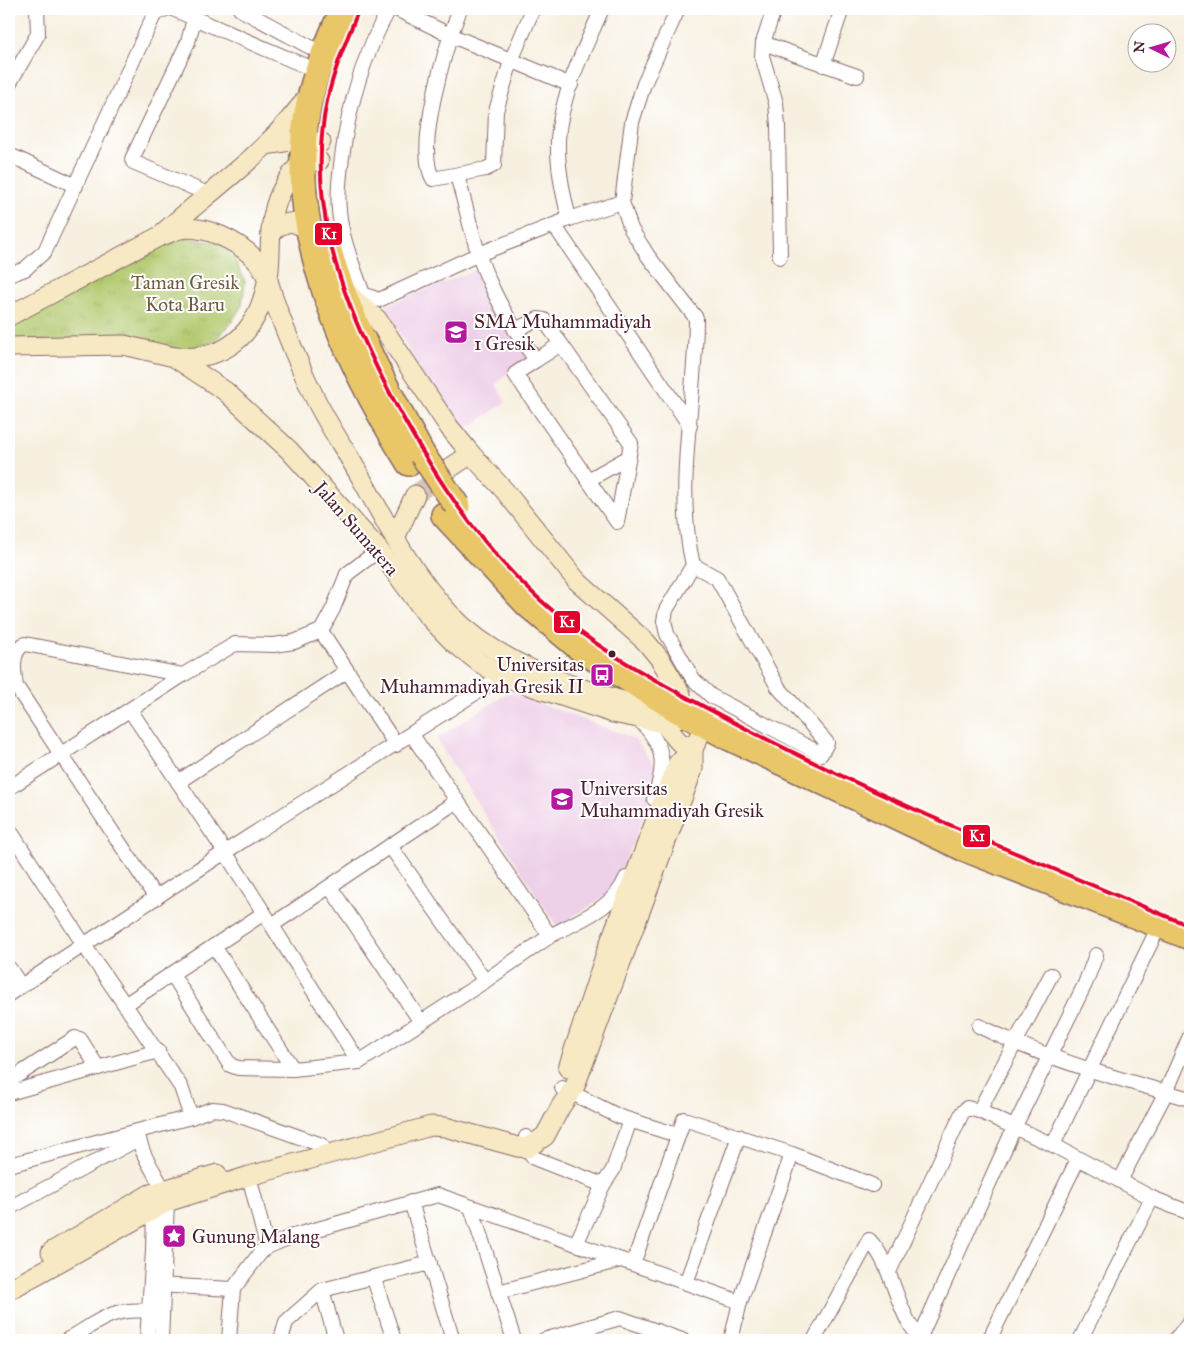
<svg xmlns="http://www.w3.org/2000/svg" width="1199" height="1349" font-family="'IM FELL Great Primer',serif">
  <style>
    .built { fill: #eed0e8 }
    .park { fill: url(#park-tufts); stroke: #7e744c }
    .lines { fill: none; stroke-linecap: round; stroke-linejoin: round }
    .secondary-tunnel { stroke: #d4c6bc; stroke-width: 19; stroke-dasharray: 19 9; stroke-linecap: butt }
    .street-casing { stroke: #87686a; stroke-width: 16 }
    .secondary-casing { stroke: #87686a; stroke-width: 21 }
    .highway-casing { stroke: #87686a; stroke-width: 28 }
    .street { stroke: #fff; stroke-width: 14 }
    .secondary { stroke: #f6e9c3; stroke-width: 19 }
    .highway { stroke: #e9c769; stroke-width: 25 }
    .highway-bridge-casing { stroke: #87686a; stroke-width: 28; stroke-linecap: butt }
    .highway-bridge { stroke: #e9c769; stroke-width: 25 }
    .bus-1-casing { stroke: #fff; stroke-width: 8 }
    .bus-1 { stroke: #e4002b; stroke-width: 4 }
    .bus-dot { fill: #4a1f2b; stroke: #fff; stroke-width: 2 }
    .labels { text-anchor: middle; stroke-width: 4; stroke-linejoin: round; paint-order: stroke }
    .park-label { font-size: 19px; fill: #6f5a42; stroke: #fff }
    .poi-label { font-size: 19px; fill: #4a1f2b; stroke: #fff; text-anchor: start }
    .street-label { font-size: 19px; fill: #4a1f2b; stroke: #fff }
    .line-badge { stroke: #fff; stroke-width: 2 }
    .badge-label { font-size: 14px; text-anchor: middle; font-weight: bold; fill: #fff }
  </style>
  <defs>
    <pattern id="park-tufts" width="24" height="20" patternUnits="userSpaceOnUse" patternTransform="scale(1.25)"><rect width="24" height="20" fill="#b3c96e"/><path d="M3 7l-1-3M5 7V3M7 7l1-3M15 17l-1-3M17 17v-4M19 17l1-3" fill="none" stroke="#9bac5f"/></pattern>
  </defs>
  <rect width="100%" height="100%" fill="#fff"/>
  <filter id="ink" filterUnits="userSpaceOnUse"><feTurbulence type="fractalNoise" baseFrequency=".02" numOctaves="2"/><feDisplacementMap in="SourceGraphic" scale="10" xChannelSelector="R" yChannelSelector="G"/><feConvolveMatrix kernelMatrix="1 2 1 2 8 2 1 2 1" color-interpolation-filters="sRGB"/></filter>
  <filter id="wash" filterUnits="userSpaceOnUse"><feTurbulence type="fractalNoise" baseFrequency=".0096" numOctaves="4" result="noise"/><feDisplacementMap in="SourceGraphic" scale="20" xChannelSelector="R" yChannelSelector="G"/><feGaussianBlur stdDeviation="1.12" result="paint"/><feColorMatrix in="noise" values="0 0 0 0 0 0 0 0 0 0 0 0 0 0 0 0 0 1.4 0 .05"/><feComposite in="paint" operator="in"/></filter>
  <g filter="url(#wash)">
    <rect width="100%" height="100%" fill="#f7f0e0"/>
    <g class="built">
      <polygon points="476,270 529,358 496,384 506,402 460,434 435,399 385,306"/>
      <polygon points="509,692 625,735 635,740 656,767 657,775 638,831 613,891 557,927 436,739"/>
    </g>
    <polygon class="park" points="180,237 219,243 234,258 245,281 242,305 229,326 212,343 185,349 9,339 9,322"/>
  </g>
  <g filter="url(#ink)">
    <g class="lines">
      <polyline class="secondary-tunnel" points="415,495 448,470"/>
      <g class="street-casing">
        <g id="street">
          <polyline points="173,9 317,71"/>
          <polyline points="240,9 323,54"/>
          <path d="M389,9c-26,47 -40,94 -47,148 -2,17 -5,35 -3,53 2,28 15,58 24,84l16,6 100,-46 90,-35 53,-17 9,27 17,27 48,62c0,81 -22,167 -3,247l-27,45 -2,11 3,13 26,45 18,17 110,58 6,-11 -49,-56 -61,-109 -24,-13"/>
          <polyline points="396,9 450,35 571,85"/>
          <path d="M460,9c-13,34 -46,138 -27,170l53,-10 8,-4 2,-54 15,-50 22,-52"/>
          <polyline points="774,9 763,43 762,56 776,103 778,126 780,257"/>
          <polyline points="194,19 188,42 132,159 133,162 208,194"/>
          <polyline points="763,43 857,76"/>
          <polyline points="823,65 842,9"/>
          <polyline points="9,84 38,34 37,9"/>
          <polyline points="14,157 76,186"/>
          <path d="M457,176c11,35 17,74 33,107 12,28 28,52 46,77l-21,14 102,148 14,-79 -87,-123 -6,-1 -23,11"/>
          <polyline points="622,202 632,122 644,84 678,9"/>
          <path d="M569,219c-6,-26 -12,-52 -11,-80 3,-45 26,-89 44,-130"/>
          <polyline points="554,225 690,426"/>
          <polyline points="9,275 25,269 45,251 154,15 165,9"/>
          <polyline points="536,360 561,344"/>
          <polyline points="588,480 629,457"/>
          <polyline points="321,631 396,745"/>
          <polyline points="130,710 225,852 359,1062"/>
          <path d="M637,718c28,26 30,46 17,81"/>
          <polyline points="178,782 347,671"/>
          <polyline points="9,788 183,675 235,644 274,645 294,642 321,631 333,609 347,574 379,550"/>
          <polyline points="9,829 84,945 181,1087 191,1117"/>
          <polyline points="390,846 485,981"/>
          <polyline points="330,887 421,1022"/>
          <path d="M156,898l-140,-212c-2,-13 -6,-35 9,-42l158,31"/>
          <polyline points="272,925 457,801"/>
          <path d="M550,936c27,-15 65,-28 76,-58"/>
          <polyline points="214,946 293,1069"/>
          <polyline points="9,968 21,986"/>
          <polyline points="172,974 230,1065 238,1068 293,1069 359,1062 485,981 550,936 412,735"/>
          <polyline points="1051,975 979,1111 1053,1145 1152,1198 1190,1213"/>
          <polyline points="9,994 225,852 502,676 504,669"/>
          <polyline points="126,1004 264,913"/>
          <path d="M979,1026c67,33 139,53 211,73"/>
          <polyline points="9,1081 75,1038 80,1039 98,1068"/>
          <polyline points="562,1088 620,1117 677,1135"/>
          <polyline points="9,1093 158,1051"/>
          <path d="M138,1131c2,29 24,46 29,71l-6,138"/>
          <polyline points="526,1137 527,1148 534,1158 603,1185"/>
          <polyline points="1053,1145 1160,924"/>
          <polyline points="9,1165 191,1117 212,1109 223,1110 322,1145"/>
          <polyline points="249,1176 267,1247"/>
          <polyline points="1120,1181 1166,1092 1190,1036"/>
          <polyline points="411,1202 453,1340"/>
          <polyline points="471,1207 514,1340"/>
          <polyline points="9,1208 138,1139"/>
          <polyline points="576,1244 603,1185 613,1170 630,1120"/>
          <polyline points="633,1264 684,1119 792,1154 872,1185"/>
          <polyline points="889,1272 962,1113 967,1108 979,1111"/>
          <polyline points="374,1279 394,1340"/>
          <polyline points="686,1283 739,1136"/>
          <polyline points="156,1285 233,1289"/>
          <polyline points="322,1290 430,1263"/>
          <polyline points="498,1292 621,1260"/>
          <polyline points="920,1337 1014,1128 1085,984 1096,955"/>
          <path d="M67,1340c33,-19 42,-32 82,-29"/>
          <polyline points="147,1340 153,1251 154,1209 153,1201"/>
          <polyline points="229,1340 233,1289 261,1252 267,1247 293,1236 438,1195 740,1302"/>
          <polyline points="281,1340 286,1322 322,1290 336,1340"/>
          <polyline points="544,1340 620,1318 682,1340"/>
          <polyline points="731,1340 740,1302 792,1154"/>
          <path d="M814,1340l55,-100c26,26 28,82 55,100"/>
          <polyline points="989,1340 1078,1159"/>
          <polyline points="1080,1340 1152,1198"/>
          <polyline points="1175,1340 1190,1322"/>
        </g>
      </g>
      <g class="secondary-casing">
        <g id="secondary">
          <polyline points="267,145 291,141 321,142"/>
          <path d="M164,232c50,-44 108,-83 146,-139"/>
          <path d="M271,232c16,-12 22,-13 38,0"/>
          <polyline points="343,289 377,319 449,427 471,454 504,490 577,581 646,642 660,659 681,694"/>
          <path d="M9,316l149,-79c7,-2 15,-6 22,-8 26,-4 57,12 75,30 13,13 14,27 20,44 11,30 24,62 38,91 13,28 32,55 47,82 27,48 51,97 89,137 58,61 140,77 217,101l9,6"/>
          <polyline points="9,347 124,345 174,357 225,391 289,450 379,550 427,615 453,642 480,663 502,676 531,686 613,713 663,723 679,742 693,749"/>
          <path d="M175,357c55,5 84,-27 93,-80 4,-21 0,-44 6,-65 4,-19 15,-36 28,-50l17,-1"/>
          <polyline points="450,468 471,454"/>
          <polyline points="395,538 415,495"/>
          <polyline points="568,1068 607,950 670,782 678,763 693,749 705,724"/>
          <polyline points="51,1252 150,1194 217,1174"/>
          <polyline points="9,1290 167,1202 249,1176 431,1126 445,1127 518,1147 527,1148 545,1136 561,1106 575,1086 693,769 693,749"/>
        </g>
      </g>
      <g class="highway-casing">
        <g id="highway">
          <path d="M343,9c-15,34 -30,67 -36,104 -21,122 39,249 102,350"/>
          <path d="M328,247c20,72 58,141 94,207"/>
          <polyline points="444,515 528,605 583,651 676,709 728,737 963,848 1190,937"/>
        </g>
      </g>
      <use href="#street" class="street"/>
      <use href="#secondary" class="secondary"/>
      <use href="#highway" class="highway"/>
      <g class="highway-bridge-casing">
        <polyline id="highway-bridge" points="422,454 457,506"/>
      </g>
      <use href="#highway-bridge" class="highway-bridge"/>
      <g class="bus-1-casing">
        <path id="bus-1" d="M359,9c-12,30 -25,60 -32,92 -20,95 10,185 51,269 42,83 90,164 159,227 59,54 131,91 200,127 147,77 300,138 453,202"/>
      </g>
      <use href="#bus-1" class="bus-1"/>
    </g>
  </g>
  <defs>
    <g id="school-square" transform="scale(1.25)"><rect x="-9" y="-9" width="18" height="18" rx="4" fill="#b5179e" stroke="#fff"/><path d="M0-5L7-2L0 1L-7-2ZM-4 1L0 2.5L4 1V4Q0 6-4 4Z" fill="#fff"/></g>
    <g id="bus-square" transform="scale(1.25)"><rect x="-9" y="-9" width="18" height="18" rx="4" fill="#b5179e" stroke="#fff"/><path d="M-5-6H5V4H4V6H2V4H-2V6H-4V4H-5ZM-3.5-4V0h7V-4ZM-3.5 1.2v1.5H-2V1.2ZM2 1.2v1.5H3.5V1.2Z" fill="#fff"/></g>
    <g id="university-square" transform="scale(1.25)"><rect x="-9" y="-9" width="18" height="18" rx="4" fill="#b5179e" stroke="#fff"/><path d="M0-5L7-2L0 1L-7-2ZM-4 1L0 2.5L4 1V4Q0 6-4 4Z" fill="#fff"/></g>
    <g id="sight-square" transform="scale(1.25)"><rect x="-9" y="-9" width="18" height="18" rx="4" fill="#b5179e" stroke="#fff"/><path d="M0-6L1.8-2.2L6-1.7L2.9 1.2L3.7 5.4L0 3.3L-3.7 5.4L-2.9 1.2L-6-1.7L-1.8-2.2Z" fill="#fff"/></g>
  </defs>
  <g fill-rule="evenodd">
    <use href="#school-square" x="456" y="332"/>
    <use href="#bus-square" x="602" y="675"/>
    <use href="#university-square" x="562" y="799"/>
    <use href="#sight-square" x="174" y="1236"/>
  </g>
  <circle class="bus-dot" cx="612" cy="654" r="4.5"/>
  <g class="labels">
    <g class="park-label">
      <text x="185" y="289">Taman Gresik<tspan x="185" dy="22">Kota Baru</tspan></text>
    </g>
    <g class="poi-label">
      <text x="474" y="328">SMA Muhammadiyah<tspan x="474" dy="22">1 Gresik</tspan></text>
      <text x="584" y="671" text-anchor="end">Universitas<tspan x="584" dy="22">Muhammadiyah Gresik II</tspan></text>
      <text x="580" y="795">Universitas<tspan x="580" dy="22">Muhammadiyah Gresik</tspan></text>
      <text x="192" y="1243">Gunung Malang</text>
    </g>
    <g class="street-label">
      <text transform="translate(357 528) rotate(49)" y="7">Jalan Sumatera</text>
    </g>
  </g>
  <g class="line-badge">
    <rect x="314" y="222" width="29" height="24" rx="5" fill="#e4002b"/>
    <rect x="553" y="610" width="28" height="24" rx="5" fill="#e4002b"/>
    <rect x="962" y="824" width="29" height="24" rx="5" fill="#e4002b"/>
  </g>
  <g class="badge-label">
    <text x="329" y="239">K1</text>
    <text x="567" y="627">K1</text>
    <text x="977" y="841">K1</text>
  </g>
  <rect width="1199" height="1349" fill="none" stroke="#fff" stroke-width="30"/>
  <g transform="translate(1152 48) rotate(275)"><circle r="24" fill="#ffffff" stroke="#b7a5aa"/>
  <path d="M0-4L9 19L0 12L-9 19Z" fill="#b5179e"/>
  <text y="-8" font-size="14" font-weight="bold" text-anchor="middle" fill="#4a1f2b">N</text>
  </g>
</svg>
